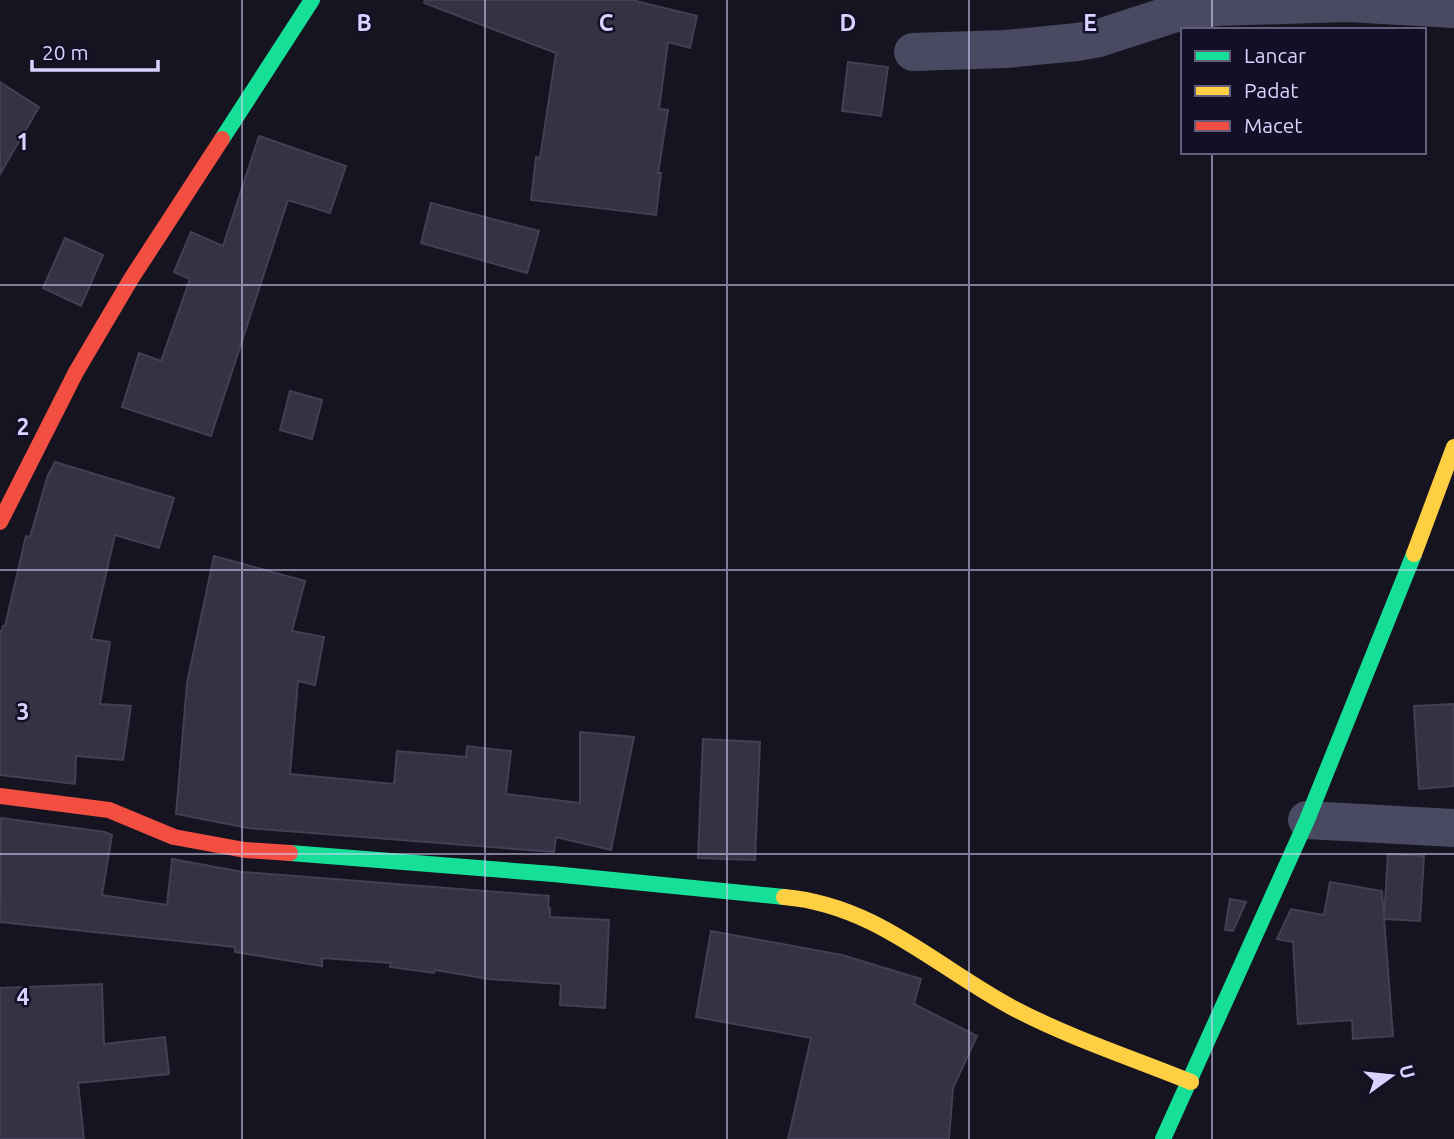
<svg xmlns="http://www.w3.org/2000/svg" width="1454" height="1139" font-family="Ubuntu,sans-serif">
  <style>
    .building { fill: #343243; stroke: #433f54; stroke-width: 2 }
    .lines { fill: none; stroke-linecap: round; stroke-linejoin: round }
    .street { stroke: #4a4962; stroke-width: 38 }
    .fast { stroke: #16e098; stroke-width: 16 }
    .slow { stroke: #ffcf43; stroke-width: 16 }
    .jam { stroke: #f24e42; stroke-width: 16 }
    .grid { fill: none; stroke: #d9d4ff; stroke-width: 2; stroke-opacity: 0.55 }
    .grid-label { font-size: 23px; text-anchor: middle; font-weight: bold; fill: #d9d4ff; stroke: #130f26; stroke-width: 5; stroke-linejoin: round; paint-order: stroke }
  </style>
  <rect width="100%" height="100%" fill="#161421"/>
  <g class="building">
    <polygon points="425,0 632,0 697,16 690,48 668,42 659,109 668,110 658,173 661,173 656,215 531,200 536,157 540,158 556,53 424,3"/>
    <polygon points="848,62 888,67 881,116 842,111"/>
    <polygon points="0,82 39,107 0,174"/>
    <polygon points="259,136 346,166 330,213 288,200 211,436 122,407 139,353 161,361 190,279 174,272 191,232 223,246"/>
    <polygon points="431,203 539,231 527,273 421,243"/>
    <polygon points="65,238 103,255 81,306 43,288"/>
    <polygon points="290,391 322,400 312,439 280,430"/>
    <polygon points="55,462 174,498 159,548 115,535 91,639 110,642 100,704 131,706 123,760 76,756 75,784 0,775 0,631 2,631 3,626 5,626 26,536 30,537 48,475"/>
    <polygon points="214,556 305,581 292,631 324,637 315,685 298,681 290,774 394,784 397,751 466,757 467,746 511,751 506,794 580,803 580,732 634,737 611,850 556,837 554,852 248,828 176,814 187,683"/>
    <polygon points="1454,704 1454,786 1419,789 1414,706"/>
    <polygon points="703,739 760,742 755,860 698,858"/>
    <polygon points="1,818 105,832 112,835 102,895 167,905 172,859 243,872 549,896 548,907 550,908 550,917 609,920 605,1008 560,1005 561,984 489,979 435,970 434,973 390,967 391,963 322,958 322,966 235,952 235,947 0,922"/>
    <polygon points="1388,854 1424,856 1420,921 1384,919"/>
    <polygon points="1330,882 1382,891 1393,1036 1353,1039 1352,1020 1298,1024 1293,942 1277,939 1291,909 1324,915"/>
    <polygon points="1230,899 1246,902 1233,931 1225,930"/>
    <polygon points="711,931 842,955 921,979 914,1004 977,1036 953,1088 949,1139 788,1139 811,1038 696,1017"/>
    <polygon points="102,984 104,1044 165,1037 169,1074 78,1083 84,1139 0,1139 0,988"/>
  </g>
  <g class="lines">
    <g class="street">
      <polyline points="913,52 1006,49 1077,42 1099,38 1176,13 1218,7 1347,3 1454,9"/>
      <polyline points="1307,820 1454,828"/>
    </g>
    <g class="fast">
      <polyline points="222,139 312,0"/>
      <polyline points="290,853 553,874 784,897"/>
      <polyline points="1163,1139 1307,820 1414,554"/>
    </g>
    <g class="slow">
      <polyline points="1414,554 1454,447"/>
      <path d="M784,897c92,8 152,70 229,111 57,30 119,50 178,74"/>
    </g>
    <g class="jam">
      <polyline points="0,522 76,372 131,279 222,139"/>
      <polyline points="0,796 109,810 174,837 245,850 290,853"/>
    </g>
  </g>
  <path class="grid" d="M242,0v1139M485,0v1139M727,0v1139M969,0v1139M1212,0v30M1212,152v987M0,285h1454M0,570h1454M0,854h1454"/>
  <g class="grid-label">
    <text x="364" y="31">B</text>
    <text x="606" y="31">C</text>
    <text x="848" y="31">D</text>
    <text x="1090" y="31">E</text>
    <text x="23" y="150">1</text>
    <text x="23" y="435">2</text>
    <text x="23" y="720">3</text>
    <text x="23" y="1005">4</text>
  </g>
  <rect x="1181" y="28" width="245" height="126" fill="#130f26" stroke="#625e7d" stroke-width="2"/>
  <rect x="1195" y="51" width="35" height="10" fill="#16e098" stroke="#625e7d" stroke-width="2"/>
  <text x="1244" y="63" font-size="21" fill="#d9d4ff">Lancar</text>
  <rect x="1195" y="86" width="35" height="10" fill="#ffcf43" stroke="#625e7d" stroke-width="2"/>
  <text x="1244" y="98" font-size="21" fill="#d9d4ff">Padat</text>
  <rect x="1195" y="121" width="35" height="10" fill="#f24e42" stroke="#625e7d" stroke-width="2"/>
  <text x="1244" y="133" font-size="21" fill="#d9d4ff">Macet</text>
  <g transform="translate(1391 1076) rotate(75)" stroke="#130f26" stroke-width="5" paint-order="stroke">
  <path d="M0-5L12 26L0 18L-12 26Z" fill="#d9d4ff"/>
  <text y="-10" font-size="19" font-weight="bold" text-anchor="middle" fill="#d9d4ff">U</text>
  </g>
  <path d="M32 60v10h126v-10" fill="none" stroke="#d9d4ff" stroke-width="3.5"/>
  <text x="42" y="60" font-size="21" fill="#d9d4ff" stroke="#130f26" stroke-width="5" paint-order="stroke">20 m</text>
</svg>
